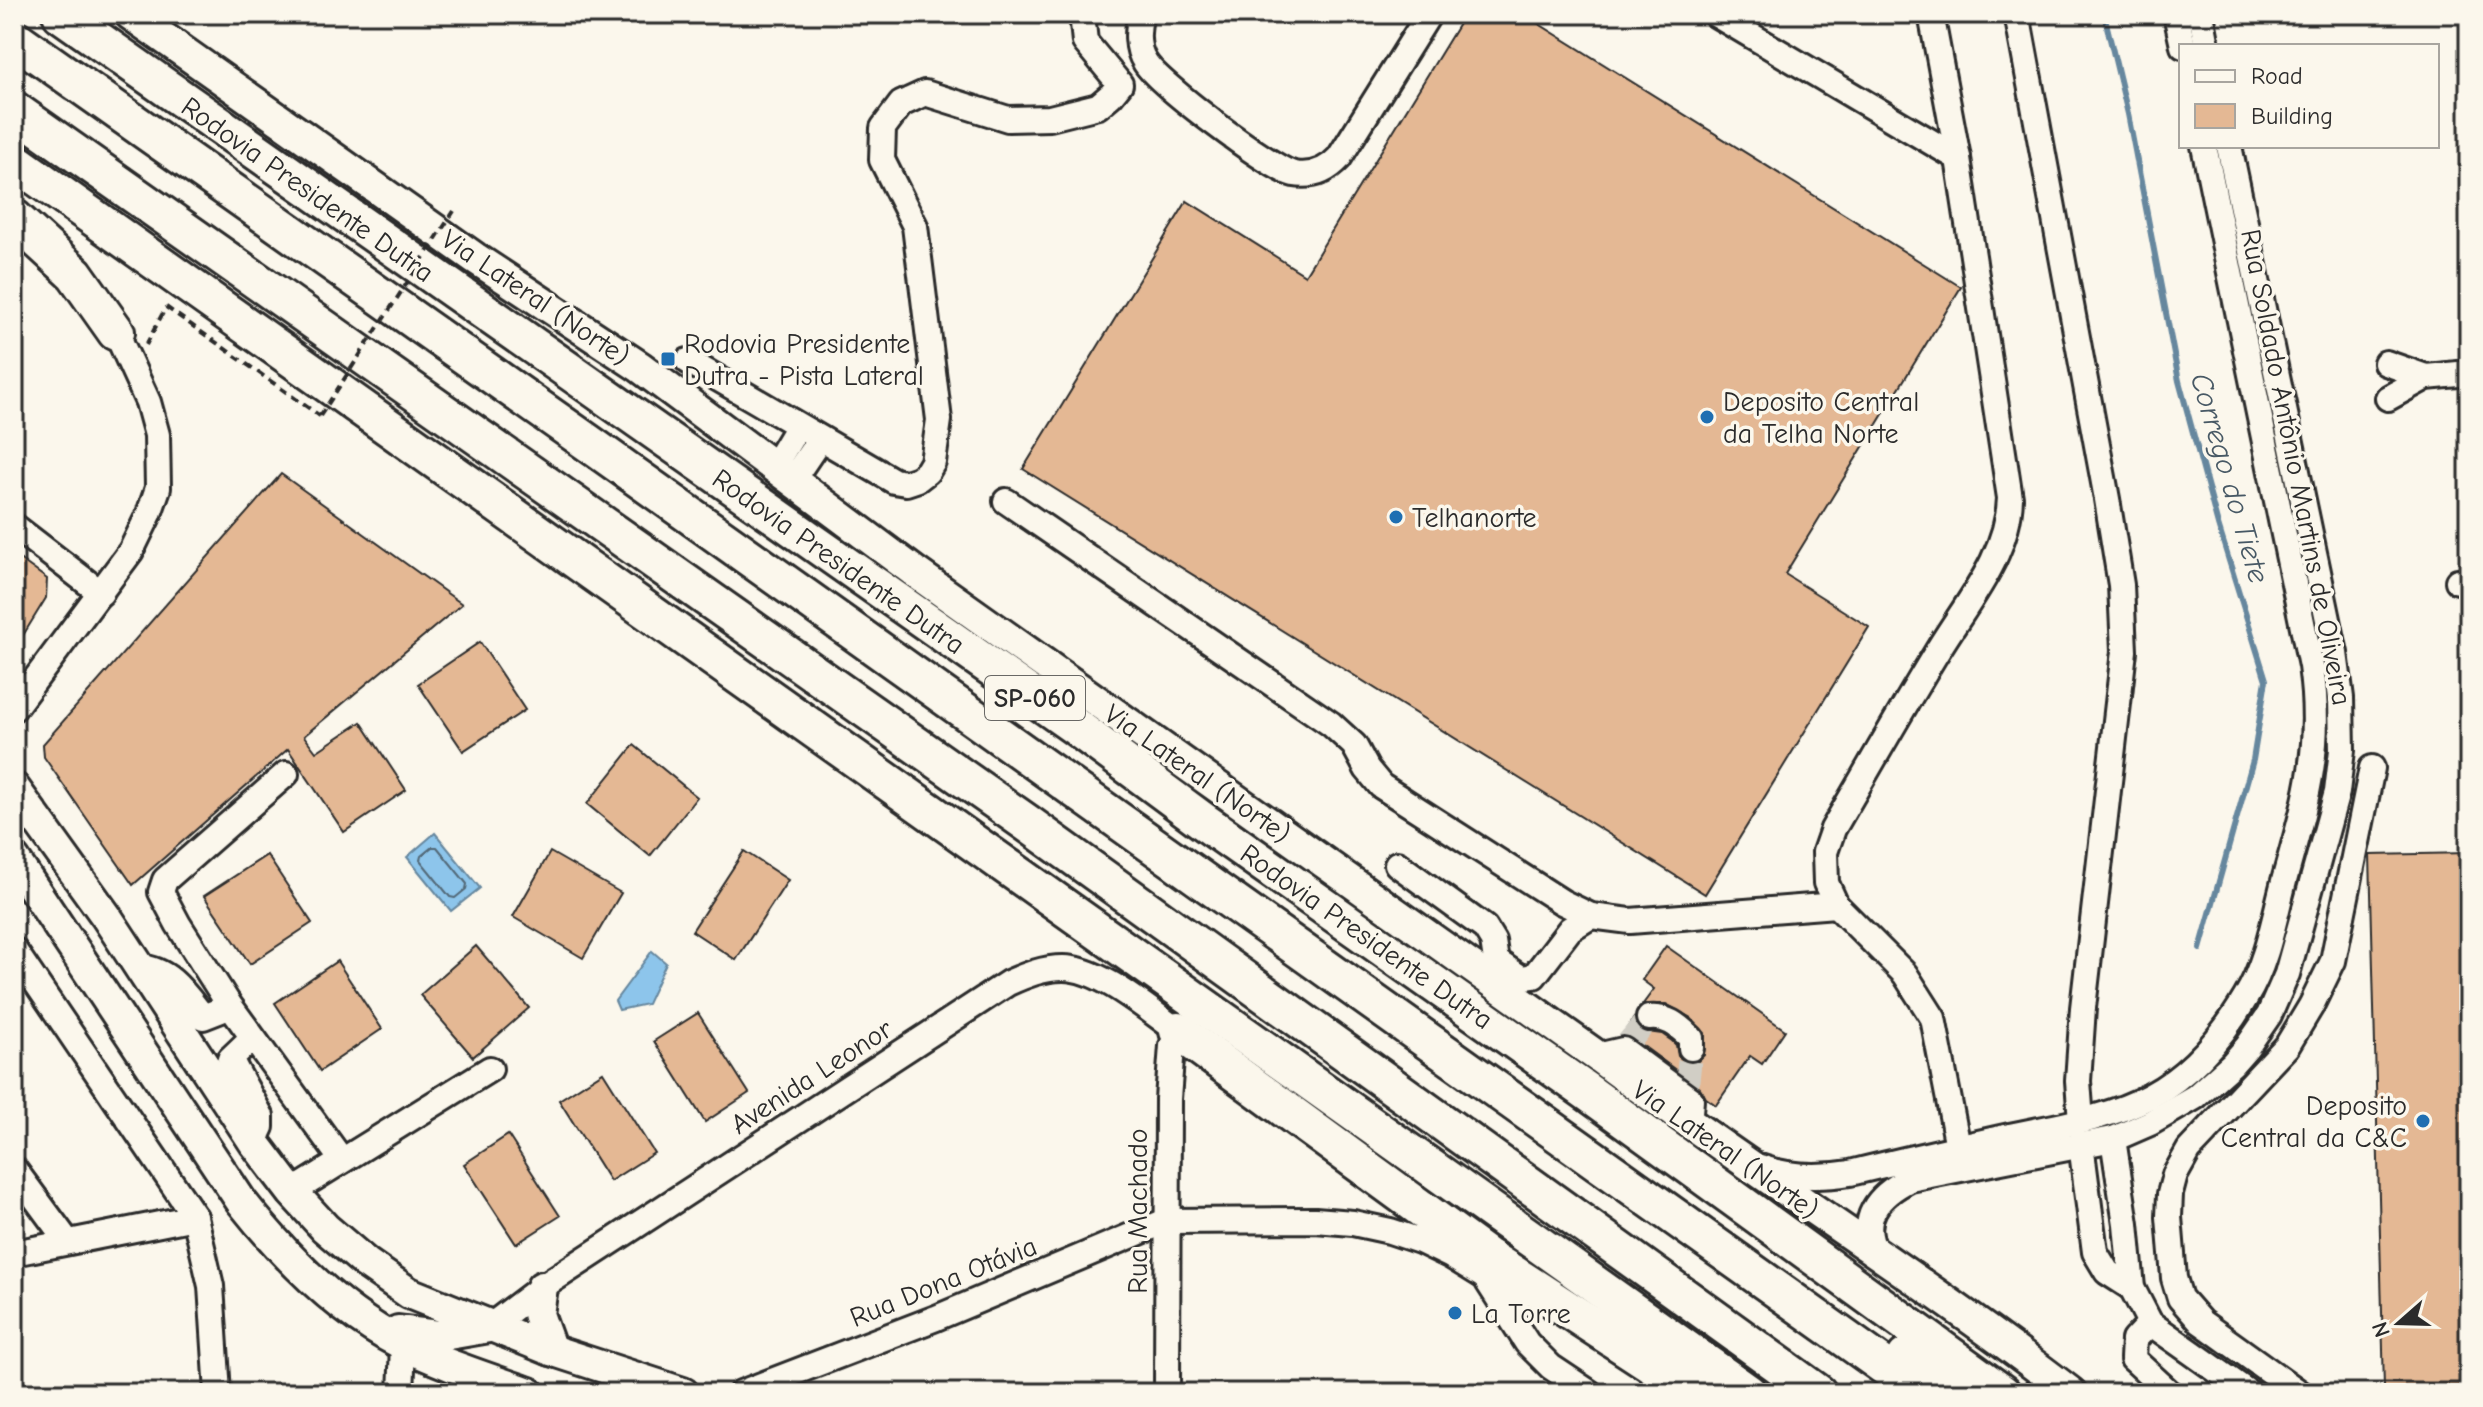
<svg xmlns="http://www.w3.org/2000/svg" width="2483" height="1407" font-family="'Comic Neue',sans-serif">
  <style>
    .water { fill: #8dc5eb; stroke: #66879e; stroke-width: 2 }
    .lines { fill: none; stroke-linecap: round; stroke-linejoin: round }
    .shore { stroke: #526978; stroke-width: 2 }
    .stream { stroke: #66879e; stroke-width: 6 }
    .building { fill: #e4b894; stroke: #2b2b2b; stroke-width: 2 }
    .minor-tunnel { stroke: #d1cec5; stroke-width: 24; stroke-dasharray: 24 12; stroke-linecap: butt }
    .minor-casing { stroke: #2b2b2b; stroke-width: 30 }
    .major-casing { stroke: #2b2b2b; stroke-width: 36 }
    .highway-casing { stroke: #2b2b2b; stroke-width: 42 }
    .path { stroke: #2b2b2b; stroke-width: 4; stroke-dasharray: 8 6; stroke-linecap: butt }
    .minor { stroke: #fbf7ec; stroke-width: 24 }
    .major { stroke: #fbf7ec; stroke-width: 30 }
    .highway { stroke: #fbf7ec; stroke-width: 36 }
    .path-bridge { stroke: #2b2b2b; stroke-width: 4; stroke-dasharray: 8 6; stroke-linecap: butt }
    .poi-dot { fill: #1f6fb2; stroke: #fbf7ec; stroke-width: 3 }
    .labels { text-anchor: middle; stroke-width: 7; stroke-linejoin: round; paint-order: stroke }
    .shield { fill: #fbf7ec; stroke: #696865; stroke-width: 2 }
    .shield-label { font-size: 26px; font-weight: bold; fill: #2b2b2b }
    .street-label { font-size: 28px; fill: #2b2b2b; stroke: #fbf7ec }
    .poi-label { font-size: 28px; fill: #2b2b2b; stroke: #fbf7ec; text-anchor: start }
    .water-label { font-size: 30px; font-style: italic; fill: #485965; stroke: #fbf7ec }
  </style>
  <rect width="100%" height="100%" fill="#fbf7ec"/>
  <filter id="ink" filterUnits="userSpaceOnUse"><feTurbulence type="fractalNoise" baseFrequency=".0125" numOctaves="2"/><feDisplacementMap in="SourceGraphic" scale="16" xChannelSelector="R" yChannelSelector="G"/><feConvolveMatrix kernelMatrix="1 2 1 2 8 2 1 2 1" color-interpolation-filters="sRGB"/></filter>
  <g filter="url(#ink)">
    <g class="water">
      <polygon points="435,833 480,888 451,911 407,857"/>
      <polygon points="652,951 666,963 647,1004 619,1010 615,1001"/>
    </g>
    <g class="lines">
      <polygon class="shore" points="432,847 437,847 467,884 466,889 455,898 450,897 420,860 421,856"/>
      <polyline class="stream" points="2104,14 2128,114 2179,381 2218,525 2266,680 2253,760 2200,949"/>
    </g>
    <g class="building">
      <polygon points="1465,14 1523,14 1961,287 1785,574 1869,627 1705,894 1023,469 1187,201 1305,275"/>
      <polygon points="281,474 462,604 304,736 316,752 361,722 406,790 344,832 288,749 133,885 44,757 43,744"/>
      <polygon points="14,555 47,579 46,598 14,650"/>
      <polygon points="480,642 525,710 463,751 418,684"/>
      <polygon points="634,745 697,797 650,856 587,804"/>
      <polygon points="744,851 788,880 736,960 692,931"/>
      <polygon points="550,852 621,893 583,958 513,917"/>
      <polygon points="2469,853 2469,1386 2384,1388 2370,855"/>
      <polygon points="267,855 312,923 250,964 204,896"/>
      <polygon points="476,946 529,1008 473,1057 420,995"/>
      <polygon points="1666,946 1785,1030 1762,1064 1750,1056 1716,1105 1706,1098 1700,1088 1632,1038 1622,1035 1634,1018 1641,1031 1662,1034 1672,1041 1676,1045 1678,1056 1684,1061 1698,1061 1704,1055 1705,1033 1691,1018 1666,1004 1643,1004 1654,989 1642,980"/>
      <polygon points="337,961 382,1029 320,1071 275,1003"/>
      <polygon points="698,1013 749,1093 705,1122 654,1041"/>
      <polygon points="603,1072 654,1153 610,1181 559,1100"/>
      <polygon points="508,1135 560,1216 516,1244 464,1164"/>
    </g>
    <g class="lines">
      <g class="minor-tunnel">
        <polyline points="1628,1043 1649,1018"/>
        <polyline points="1687,1085 1691,1048"/>
      </g>
      <g class="minor-casing">
        <g id="minor">
          <path d="M1141,14c-4,15 -5,34 4,48 12,21 126,107 149,112 18,3 33,-3 45,-16l90,-144"/>
          <polyline points="1715,14 1958,158"/>
          <path d="M1931,14l27,144 52,340c-2,58 -43,104 -72,152 -36,59 -70,119 -105,179l-8,23 1,31 10,22 69,69 28,44 25,129"/>
          <polyline points="2017,14 2107,499 2121,585 2124,651 2083,1008 2078,1081 2081,1121"/>
          <polyline points="2176,14 2183,46"/>
          <polyline points="2201,14 2207,46"/>
          <polyline points="688,361 894,481 906,483 918,479 927,472 933,462 939,420 915,226 882,160 883,128 901,104 925,93 1008,119 1050,118 1098,106 1111,95 1120,84 1085,42 1082,14"/>
          <polyline points="2386,363 2426,377"/>
          <polyline points="2388,398 2426,377 2469,373"/>
          <polyline points="774,466 798,426"/>
          <polyline points="793,479 820,439"/>
          <polyline points="1006,501 1331,724 1354,745 1367,769 1381,786 1562,902 1591,916 1630,921 1836,905"/>
          <polyline points="14,526 101,593"/>
          <polyline points="2458,581 2469,580"/>
          <polyline points="14,708 131,551 149,514 158,488 157,435 148,402 116,332 107,323"/>
          <polyline points="286,774 165,880 161,892 178,924 228,1003 341,1159"/>
          <polyline points="1397,864 1485,928 1493,941 1496,961 1521,978 1534,976 1570,929 1591,916"/>
          <polyline points="14,950 195,1217 211,1286 218,1393"/>
          <path d="M139,967c31,2 46,27 64,50l18,-7 7,-7"/>
          <path d="M1649,1018c19,-2 29,8 42,20v10"/>
          <polyline points="252,1038 230,1059 261,1116 261,1127 254,1142"/>
          <polyline points="1597,1056 1623,1050 1691,1100 1689,1125"/>
          <polyline points="2113,1139 2126,1224 2132,1288 2150,1323 2249,1393"/>
          <polyline points="2081,1144 2095,1252 2107,1272 2132,1288"/>
          <path d="M1760,1167c30,11 59,11 90,6 53,-13 106,-25 160,-37 46,-10 98,-17 140,-40 41,-22 73,-60 96,-99 21,-34 28,-78 38,-116 22,-80 39,-131 27,-215l-107,-520"/>
          <polyline points="14,1169 67,1241"/>
          <polyline points="292,1192 490,1069"/>
          <polyline points="14,1253 195,1217"/>
          <path d="M1877,1255c-20,-36 1,-60 33,-76l203,-40 12,-5 25,-11 45,-26 37,-33 15,-17 22,-32 18,-41 50,-182 5,-42 -1,-52 -6,-45 -106,-507"/>
          <polyline points="1488,1282 1527,1343 1551,1367 1590,1393"/>
          <polyline points="2150,1323 2134,1340 2133,1359 2170,1393"/>
          <path d="M489,1327l53,-40 466,-304c18,-8 35,-15 55,-15 38,0 85,42 115,63l-6,15 -4,53 -1,294"/>
          <polyline points="401,1393 403,1345"/>
          <polyline points="741,1393 936,1318 1166,1221 1315,1220 1353,1223 1390,1231 1420,1241 1451,1256 1519,1298"/>
          <polyline points="2300,1393 2201,1322 2180,1298 2174,1278 2169,1217 2170,1194 2175,1175 2189,1150 2287,1046 2311,1006 2333,961 2372,768"/>
        </g>
      </g>
      <g class="major-casing">
        <g id="major">
          <path d="M130,14l345,244 165,109 275,205 682,484c155,116 321,219 474,337"/>
          <polyline points="14,788 106,916 254,1142 292,1192 325,1228 366,1263 409,1293 551,1350 683,1393"/>
          <path d="M14,859l227,342c44,56 97,110 161,143 37,19 87,35 127,49"/>
          <polyline points="542,1287 538,1314 551,1350"/>
          <polyline points="398,1331 437,1336 489,1327"/>
        </g>
      </g>
      <g class="highway-casing">
        <g id="highway">
          <polyline points="61,14 1076,727 1203,821 1586,1091 2002,1393"/>
          <polyline points="14,38 597,449 1922,1393"/>
          <polyline points="14,110 1027,823 1818,1393"/>
          <polyline points="14,161 1748,1393"/>
          <polyline points="14,218 75,274 116,332"/>
          <polyline points="1178,1031 1486,1256 1696,1393"/>
          <polyline points="1906,1357 1956,1393"/>
        </g>
      </g>
      <g class="path">
        <polyline points="166,307 320,416"/>
        <polyline points="146,345 166,307"/>
      </g>
      <use href="#minor" class="minor"/>
      <use href="#major" class="major"/>
      <use href="#highway" class="highway"/>
      <polyline class="path-bridge" points="320,416 454,211"/>
    </g>
  </g>
  <g class="poi-dot">
    <rect x="660" y="351" width="16" height="16" rx="4"/>
    <circle cx="1707" cy="417" r="8"/>
    <circle cx="1396" cy="517" r="8"/>
    <circle cx="2423" cy="1121" r="8"/>
    <circle cx="1455" cy="1313" r="8"/>
  </g>
  <g class="labels">
    <rect class="shield" x="985" y="676" width="100" height="44" rx="6"/>
    <g class="shield-label">
      <text x="1035" y="707">SP-060</text>
    </g>
    <g class="street-label">
      <text transform="translate(308 189) rotate(35)" y="10">Rodovia Presidente Dutra</text>
      <text transform="translate(536 297) rotate(34)" y="10">Via Lateral (Norte)</text>
      <text transform="translate(2297 467) rotate(79)" y="10">Rua Soldado Antônio Martins de Oliveira</text>
      <text transform="translate(839 561) rotate(35)" y="10">Rodovia Presidente Dutra</text>
      <text transform="translate(1198 773) rotate(35)" y="10">Via Lateral (Norte)</text>
      <text transform="translate(1367 936) rotate(35)" y="10">Rodovia Presidente Dutra</text>
      <text transform="translate(811 1076) rotate(-33)" y="10">Avenida Leonor</text>
      <text transform="translate(1726 1149) rotate(35)" y="10">Via Lateral (Norte)</text>
      <text transform="translate(1137 1211) rotate(-90)" y="10">Rua Machado</text>
      <text transform="translate(943 1281) rotate(-22)" y="10">Rua Dona Otávia</text>
    </g>
    <g class="poi-label">
      <text x="684" y="353">Rodovia Presidente<tspan x="684" dy="32">Dutra - Pista Lateral</tspan></text>
      <text x="1723" y="411">Deposito Central<tspan x="1723" dy="32">da Telha Norte</tspan></text>
      <text x="1412" y="527">Telhanorte</text>
      <text x="2407" y="1115" text-anchor="end">Deposito<tspan x="2407" dy="32">Central da C&amp;C</tspan></text>
      <text x="1471" y="1323">La Torre</text>
    </g>
    <g class="water-label">
      <text transform="translate(2230 478) rotate(74)" y="10">Corrego do Tiete</text>
    </g>
  </g>
  <rect width="2483" height="1407" fill="none" stroke="#fbf7ec" stroke-width="48"/>
  <rect x="24" y="24" width="2435" height="1359" fill="none" stroke="#2b2b2b" stroke-width="3" filter="url(#ink)"/>
  <rect x="2179" y="44" width="260" height="104" fill="#fbf7ec" stroke="#a8a59f" stroke-width="2"/>
  <rect x="2195" y="70" width="40" height="12" fill="#fbf7ec" stroke="#a8a59f" stroke-width="2"/>
  <text x="2251" y="84" font-size="24" fill="#2b2b2b">Road</text>
  <rect x="2195" y="104" width="40" height="24" fill="#e4b894" stroke="#a8a59f" stroke-width="2"/>
  <text x="2251" y="124" font-size="24" fill="#2b2b2b">Building</text>
  <g transform="translate(2399 1323) rotate(250)" stroke="#fbf7ec" stroke-width="6" paint-order="stroke">
  <path d="M0-6L14 30L0 20L-14 30Z" fill="#2b2b2b"/>
  <text y="-12" font-size="22" font-weight="bold" text-anchor="middle" fill="#2b2b2b">N</text>
  </g>
</svg>
